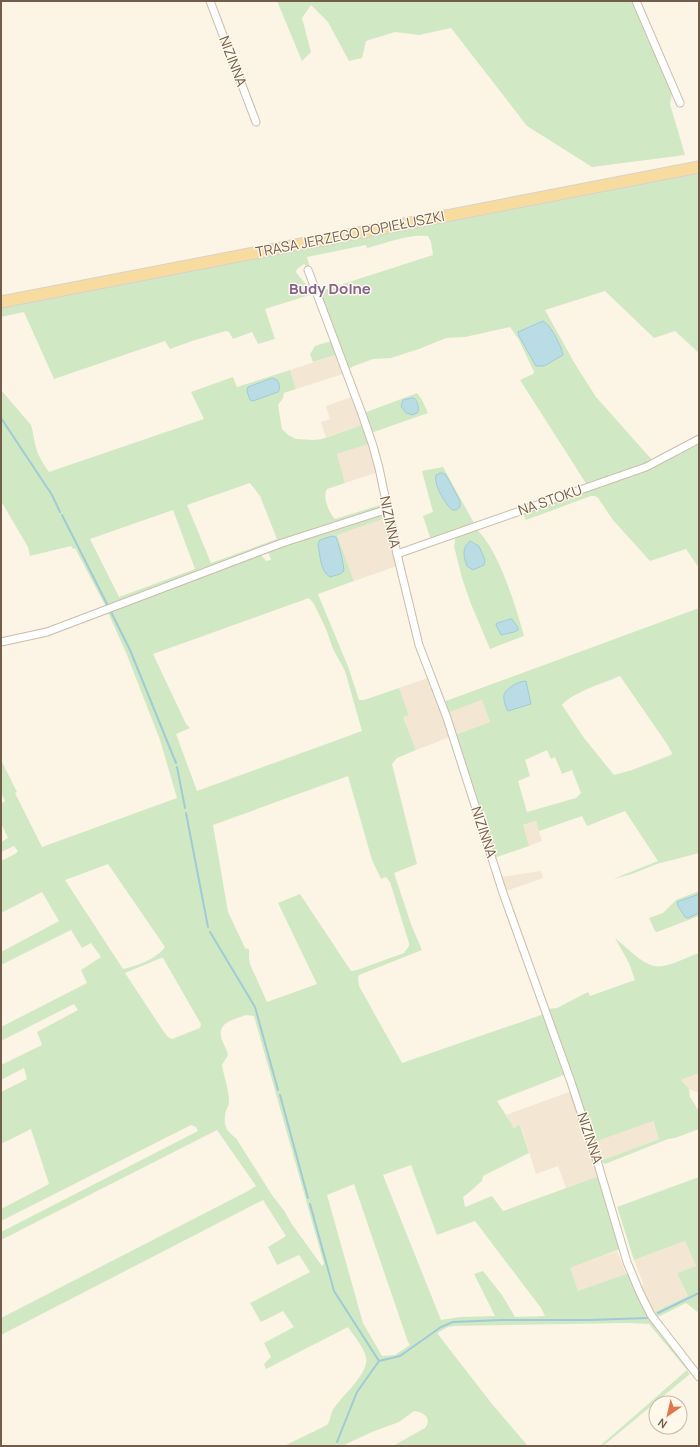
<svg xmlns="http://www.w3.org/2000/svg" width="700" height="1447" font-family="Manrope,sans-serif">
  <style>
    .residential { fill: #f3e6d3 }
    .green { fill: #d0e9c4; fill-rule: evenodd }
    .water { fill: #badce5; stroke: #a0cbd6 }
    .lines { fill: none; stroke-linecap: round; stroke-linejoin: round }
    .stream { stroke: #a0cbd6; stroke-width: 2 }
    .street-casing { stroke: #cdbcab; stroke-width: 9 }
    .primary-casing { stroke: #d8d1cd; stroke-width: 13 }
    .street { stroke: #fff; stroke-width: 7 }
    .primary { stroke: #f8dc9f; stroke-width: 11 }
    .labels { text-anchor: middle; stroke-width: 3; stroke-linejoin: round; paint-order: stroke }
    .street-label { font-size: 14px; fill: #745c4b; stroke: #fff8eb }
    .neighbourhood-label { font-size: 15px; font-weight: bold; fill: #846290; stroke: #fff8eb }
  </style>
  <rect width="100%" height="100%" fill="#fcf4e5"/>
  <g class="residential">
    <polygon points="336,355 343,374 296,389 290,370"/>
    <polygon points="352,397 362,425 326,437 321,422 330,419 326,406"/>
    <polygon points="369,444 378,472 345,483 337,454"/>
    <polygon points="386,518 397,566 354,581 337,535"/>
    <polygon points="428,678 450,737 416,750 403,717 409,715 399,688"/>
    <polygon points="482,700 490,722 455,735 447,713"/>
    <polygon points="536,821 542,841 529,846 522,826"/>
    <polygon points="541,871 543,878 506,891 501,877"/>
    <polygon points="699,1073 699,1093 689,1089 681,1080"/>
    <polygon points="572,1091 599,1176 566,1188 558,1166 536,1174 521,1126 514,1128 506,1115"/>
    <polygon points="652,1120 659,1139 600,1161 594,1142"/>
    <polygon points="685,1241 696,1266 677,1273 688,1296 654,1312 642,1286 644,1285 634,1260"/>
    <polygon points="617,1251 626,1274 578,1292 569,1268"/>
  </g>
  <g class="green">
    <polygon points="277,1 632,1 673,89 670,104 685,155 592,167 527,126 451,28 419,35 395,32 366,41 362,58 349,61 328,22 311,5 302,18 311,52 302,61"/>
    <path d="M699,172v181l-24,-22 -21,7 -49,-47 -60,19 30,54 21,33 57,64 -2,2 -64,22 -67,-105 13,-6 1,-2 -15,-32 -9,-13 -45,10 -19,1 -27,11 -28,9 -18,1 -19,7 -4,2 -1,3 -31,-79 115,-37 -2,-13 -3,-6c-20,-2 -42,7 -61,12l-1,-3 -59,12 3,11 -6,-4 -7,5 -1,3c5,9 13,12 17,22l-48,15 10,30 -17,5 -6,-12 -19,7 -4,-7 -3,-1 -34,10 -22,8 -5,-8 -111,38 -30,-67 -23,5v-10z"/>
    <polygon points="331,341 336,355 313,362 310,354 315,346"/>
    <path d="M290,370l6,19 -12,4 -1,5 -5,7 4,24 6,6 8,4 18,1 8,-1 40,-14 7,19 -32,10 8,29 -18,6c-5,8 2,24 8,30l49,-15 -4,6 -274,97 -31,-59 -2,1 -2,-3 -41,10 -2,-9 -27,-46v-111l30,35c3,9 3,18 6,26 3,8 7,14 12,21l155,-53 -13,-27 42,-15 4,10zM250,483l10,13 17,43 -66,24 -24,-58zM173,510l22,59 -76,28 -29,-58z"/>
    <polygon points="417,393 422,400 428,413 371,433 364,413"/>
    <polygon points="699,442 699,568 686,549 650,561 613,520 598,498 595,496 591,496 526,520 522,512"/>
    <polygon points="443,467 475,525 431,540 423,516 433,512 422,471"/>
    <path d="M383,514l3,4 -49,17 17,46 -36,13 31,75 10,31h5l35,-12 10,27 -6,2 13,33 -19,8 -5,6 25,100 -23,9 18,54 10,23 -63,25 -1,3 1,8 43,77 142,-49 22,60 -69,27 17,27 6,-3 9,28 -46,23 -1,5c-7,5 -11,11 -19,16l2,10 27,-11 11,15 96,-35 21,73 -50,19 8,23 51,-18 60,96 -2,1 3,4 -87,72h-3l87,-76 -38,-46 -22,-1 -173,3 -6,1 -11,6 55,71 36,42h-135l32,-18c8,-10 -2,-16 -11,-17l-15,11 -27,10 -30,14h-58l43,-21c4,-4 3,-12 7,-17 9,-13 36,-36 32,-51 -3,-11 -12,-21 -18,-30l-82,42 -2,-5 7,-7 -7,-14 30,-16 -11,-16 -22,11 -11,-19 60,-31 -11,-17 -22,10 -9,-18 18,-11 -23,-36 -262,135v-17l247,-127 8,-5 -39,-56 -216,110v-8l197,-101 -2,-4 -5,-2 -190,96v-12l48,-25 -18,-55 -30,15v-52l26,-13 -3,-11 -23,12v-15l41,-20 -5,-13 41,-22 -4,-6 -73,37v-14l86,-44 -6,-13 20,-13 -10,-14 -9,5 -11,-18 -70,35v-13l58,-31 -17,-29 -41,21v-52l14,-7 3,-3 -4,-5 -13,6v-10l7,-4 -7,-15v-19l4,-3 -4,-9v-32l16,32 -2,1 27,54 135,-49 -17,-58 -33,-85 -20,-45 82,-28 71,-28 6,7 5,-1 -3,-9zM309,598l5,6 12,25 7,20 12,22 17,60 -165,60 -21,-57 14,-6 -4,-4 -33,-70zM348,776l24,84 9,19 5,-2 4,5 19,61v3l-5,7 -47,17 -6,1 -51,-77 -22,9 39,81 -50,18 -17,-38 -1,-6v-9l-4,-1 -17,-36 -15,-87zM108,864l57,83c-8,12 -29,19 -42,22l-58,-89zM161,958h2l38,66 -1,4 -28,11 -4,-2 -4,-5 -39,-59zM246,1015l8,1 70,248 -2,2 -31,-43 -6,-11 -13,-17 -36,-57c-11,-8 -13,-14 -10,-27 1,-3 3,-6 3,-9 0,-12 -5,-25 -7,-37l6,-10c-1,-5 -4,-10 -6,-15 -6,-18 11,-20 24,-25zM411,1165l26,70 38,-14 66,87 4,8 -30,1 -13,-22 -19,-24 -9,3 21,42 -35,1 -19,3 -58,-145zM354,1184l54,158 2,3 -15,10 -13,1 -19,-33 -36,-128z"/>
    <path d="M476,529c22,19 40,78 48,107l-34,13 -19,-45 -9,-26 -8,-32 2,-11z"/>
    <path d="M699,608v245l-42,11 -25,10 -19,5 45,-18 -33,-50 -38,15 -5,-10 -43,15 -3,-10 -13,4 6,21 -35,12 -39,-123 35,-13 -8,-22 -35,13 -4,-11zM620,676l47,68 5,9 -1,2 -39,15 -18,5 -30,-37 -22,-33c11,-13 42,-22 58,-29zM547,750l4,9 4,-2 7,17 10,-4 9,23 -5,5 -49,14 -9,-31 12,-5 -5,-16z"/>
    <polygon points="699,891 699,916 657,932 655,931 649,918 663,913 676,900"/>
    <path d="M615,938c10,8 26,25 39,28 12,3 33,-9 45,-13v120l-18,7 8,9 1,8 9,14v18l-24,9 -7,1 -63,25 -5,-3 59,-22 -6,-18 -59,21 -46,-133 9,-1 31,-16 2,4 45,-16 -6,-17z"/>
    <polygon points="699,1177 699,1313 686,1303 656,1318 654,1312 688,1296 677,1273 696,1266 685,1241 634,1260 617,1207"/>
  </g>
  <g class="water">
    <path d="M543,321c7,3 19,26 20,34l-19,11h-8l-17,-30 -1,-4z"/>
    <path d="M272,378l5,2c2,3 4,8 1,12l-25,9 -3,-1 -3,-9 1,-4z"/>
    <path d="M411,398h3c4,4 5,9 4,14l-5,3 -7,-2 -5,-7 2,-6z"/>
    <path d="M440,473h3l3,2 14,26v6l-4,3h-4c-7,-6 -19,-27 -16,-35z"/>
    <path d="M332,536l4,1c4,11 7,23 8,34l-4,3 -10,3c-10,-6 -10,-23 -12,-33l2,-4z"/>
    <path d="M470,541l9,5 6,14 -1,5 -11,5 -6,-4c-4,-10 -5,-18 3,-25z"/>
    <polygon points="510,619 512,619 518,628 518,630 514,632 501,635 496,625 497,623"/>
    <path d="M526,681l5,23 -23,7c-2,-3 -5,-11 -4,-16 2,-7 15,-14 22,-14z"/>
    <polygon points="699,894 699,913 688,918 685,917 678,906 677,902"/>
  </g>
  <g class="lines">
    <g class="stream">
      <polyline points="1,418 52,495 60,512"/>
      <polyline points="62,515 108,606"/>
      <polyline points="110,610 130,650 176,763"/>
      <polyline points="177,767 185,808"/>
      <polyline points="186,813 208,927"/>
      <polyline points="210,932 255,1007 278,1090"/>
      <polyline points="280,1095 308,1198"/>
      <polyline points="310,1204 334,1291 379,1361 357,1392 337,1442"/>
      <polyline points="658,1313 699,1293"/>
      <polyline points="379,1361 400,1356 441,1327 453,1322 501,1320 590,1320 647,1318"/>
    </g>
    <g class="street-casing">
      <g id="street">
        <polyline points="210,1 256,122"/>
        <polyline points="636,1 680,103"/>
        <polyline points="308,270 362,414 373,446 379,468 397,554 419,645 447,718 503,893 571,1082 598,1164 627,1262 640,1293 651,1315 699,1377"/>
        <polyline points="397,554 646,467 699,439"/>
        <polyline points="1,642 47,632 282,543 388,509"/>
      </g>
    </g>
    <g class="primary-casing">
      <polyline id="primary" points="1,302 699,167"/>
    </g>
    <use href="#street" class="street"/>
    <use href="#primary" class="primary"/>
  </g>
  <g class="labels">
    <g class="street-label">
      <text transform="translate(233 61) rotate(69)" y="5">NIZINNA</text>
      <text transform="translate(350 234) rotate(-11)" y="5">TRASA JERZEGO POPIEŁUSZKI</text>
      <text transform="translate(550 500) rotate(-19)" y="5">NA STOKU</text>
      <text transform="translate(390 522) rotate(78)" y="5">NIZINNA</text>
      <text transform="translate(484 832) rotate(72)" y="5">NIZINNA</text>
      <text transform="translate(590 1138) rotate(72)" y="5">NIZINNA</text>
    </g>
    <g class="neighbourhood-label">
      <text x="330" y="294">Budy Dolne</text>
    </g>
  </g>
  <rect width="700" height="1447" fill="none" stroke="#745c4b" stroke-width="4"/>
  <g transform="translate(668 1415) rotate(214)"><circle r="19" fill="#fff8eb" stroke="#c7baab"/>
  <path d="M0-3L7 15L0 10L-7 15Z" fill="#e2774d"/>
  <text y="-6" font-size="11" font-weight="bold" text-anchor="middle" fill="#745c4b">N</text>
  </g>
</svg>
